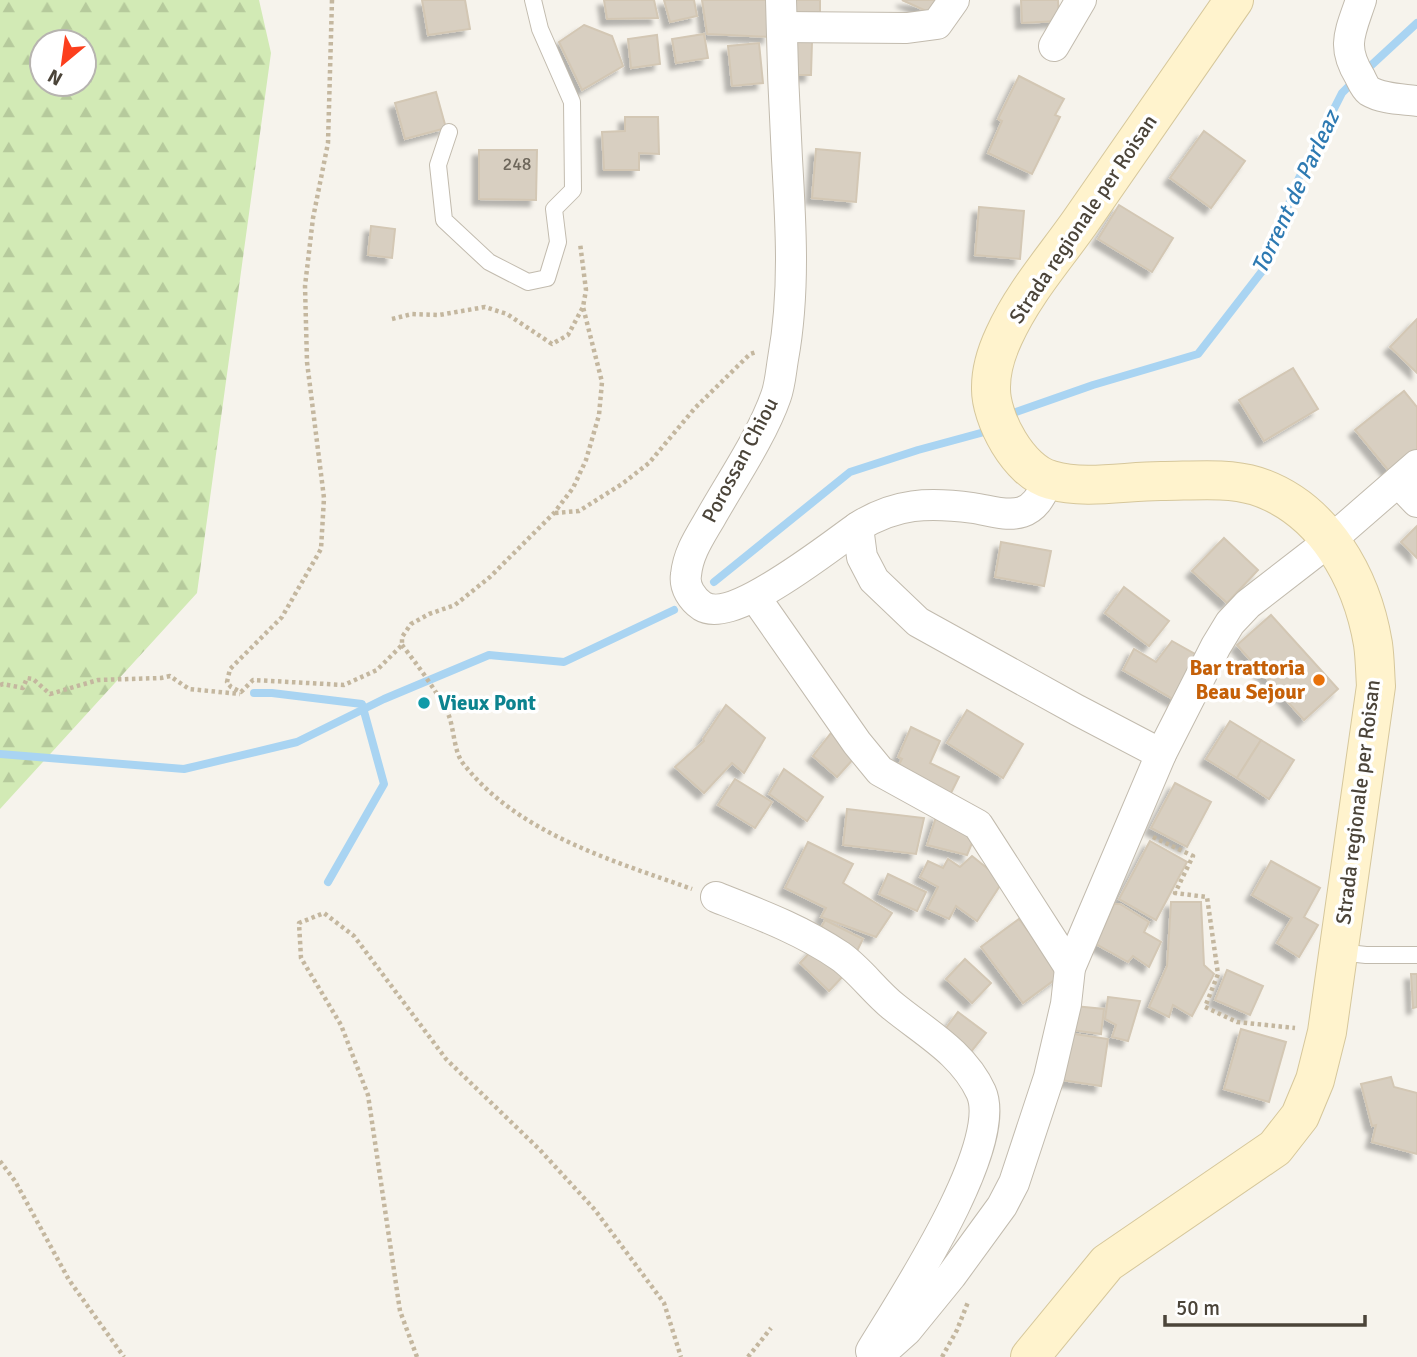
<svg xmlns="http://www.w3.org/2000/svg" width="1417" height="1357" font-family="Signika,sans-serif">
  <style>
    .forest { fill: url(#forest-firs); fill-rule: evenodd }
    .lines { fill: none; stroke-linecap: round; stroke-linejoin: round }
    .stream { stroke: #a9d4f2; stroke-width: 8 }
    .building { fill: #d8cfc1; stroke: #d3c7b4; stroke-width: 2; filter: url(#shadow) }
    .service-casing { stroke: #c2bbae; stroke-width: 18 }
    .minor-casing { stroke: #c2bbae; stroke-width: 32 }
    .secondary-casing { stroke: #d6c79b; stroke-width: 40 }
    .path { stroke: #c4b79f; stroke-width: 4.5; stroke-dasharray: 3.5 3.5; stroke-linecap: butt }
    .service { stroke: #fff; stroke-width: 16 }
    .minor { stroke: #fff; stroke-width: 30 }
    .secondary { stroke: #fff3cd; stroke-width: 38 }
    .food-dot { fill: #e8710a; stroke: #fff; stroke-width: 2.5 }
    .culture-dot { fill: #0f9aa8; stroke: #fff; stroke-width: 2.5 }
    .labels { text-anchor: middle; stroke-width: 7; stroke-linejoin: round; paint-order: stroke }
    .number-label { font-size: 18px; fill: #6e675b }
    .street-label { font-size: 21px; fill: #4b4439; stroke: #fff }
    .food-label { font-size: 21px; font-weight: bold; fill: #c56008; stroke: #fff; text-anchor: end }
    .culture-label { font-size: 21px; font-weight: bold; fill: #0d838f; stroke: #fff; text-anchor: start }
    .water-label { font-size: 23px; font-style: italic; fill: #2e7ab2; stroke: #fff }
  </style>
  <defs>
    <pattern id="forest-firs" width="22" height="20" patternUnits="userSpaceOnUse" patternTransform="scale(1.75)"><rect width="22" height="20" fill="#d2eab5"/><path d="M5 1l3.5 6h-7zM16 11l3.5 6h-7z" fill="#b6ca9c"/></pattern>
    <filter id="shadow"><feDropShadow dx="-6" dy="6" stdDeviation="2" flood-color="#0004"/></filter>
  </defs>
  <rect width="100%" height="100%" fill="#f6f3ec"/>
  <path class="forest" d="M0,0h259l12,53 -74,540 -197,216zM42,42h42v42h-42z"/>
  <g class="lines">
    <g class="stream">
      <polyline points="1364,72 1417,23"/>
      <polyline points="1016,412 1093,385 1198,354 1263,270 1299,178 1342,93 1354,81"/>
      <polyline points="714,582 850,472 918,450 988,431"/>
      <polyline points="254,693 272,693 362,704 384,784 328,882"/>
      <polyline points="0,754 184,769 297,742 384,699 489,655 564,662 674,610"/>
    </g>
  </g>
  <g class="building">
    <polygon points="422,0 465,0 470,29 428,35"/>
    <polygon points="604,0 654,0 658,18 607,19"/>
    <polygon points="664,0 694,0 697,16 670,22"/>
    <polygon points="702,0 770,0 769,37 707,34"/>
    <polygon points="794,0 820,0 820,12 795,13"/>
    <polygon points="902,0 945,0 937,16"/>
    <polygon points="1021,0 1058,0 1059,21 1022,23"/>
    <polygon points="584,25 612,36 623,66 582,90 559,42"/>
    <polygon points="704,34 708,58 676,63 672,39"/>
    <polygon points="657,35 660,64 631,68 628,39"/>
    <polygon points="793,41 812,41 811,75 793,75"/>
    <polygon points="759,43 763,83 732,86 728,46"/>
    <polygon points="1019,76 1064,99 1055,115 1060,117 1032,174 988,153 1002,121 998,119"/>
    <polygon points="436,92 446,128 405,139 395,103"/>
    <polygon points="625,117 658,117 659,154 639,153 639,170 604,170 602,132 625,131"/>
    <polygon points="1204,131 1245,161 1211,208 1170,178"/>
    <polygon points="816,149 860,153 856,202 812,198"/>
    <polygon points="479,150 537,150 536,200 479,199"/>
    <polygon points="1119,205 1173,238 1152,272 1098,239"/>
    <polygon points="979,207 1024,211 1020,259 975,255"/>
    <polygon points="371,226 395,229 392,258 368,255"/>
    <polygon points="1417,319 1417,373 1390,347"/>
    <polygon points="1293,368 1318,409 1264,441 1239,400"/>
    <polygon points="1404,391 1417,407 1417,457 1393,476 1355,430"/>
    <polygon points="1417,526 1417,558 1401,542"/>
    <polygon points="1224,538 1258,570 1227,603 1192,571"/>
    <polygon points="1001,542 1051,551 1044,586 995,577"/>
    <polygon points="1124,587 1169,621 1149,646 1105,613"/>
    <polygon points="1271,615 1338,689 1304,720 1237,645"/>
    <polygon points="1172,641 1202,658 1178,702 1123,670 1134,649 1156,662"/>
    <polygon points="726,705 765,738 744,773 732,763 704,793 675,767 704,741 703,739"/>
    <polygon points="967,710 1023,744 1003,778 947,743"/>
    <polygon points="1230,721 1261,740 1237,778 1206,759"/>
    <polygon points="911,727 940,741 930,763 959,777 949,797 896,770 902,759 898,757"/>
    <polygon points="831,733 856,756 837,777 813,756"/>
    <polygon points="1261,740 1294,760 1269,799 1237,778"/>
    <polygon points="784,769 823,797 807,821 769,794"/>
    <polygon points="735,779 772,802 755,828 718,805"/>
    <polygon points="1175,783 1211,802 1187,847 1151,828"/>
    <polygon points="847,809 924,818 916,854 843,845"/>
    <polygon points="937,814 975,836 967,855 927,845"/>
    <polygon points="1150,841 1187,862 1156,920 1119,899"/>
    <polygon points="808,842 853,864 843,883 892,913 876,937 821,917 826,908 785,888"/>
    <polygon points="972,856 1003,881 977,921 956,906 949,919 927,909 938,887 920,877 928,861 943,868 948,859 960,867"/>
    <polygon points="1271,861 1320,888 1304,917 1318,925 1299,957 1277,943 1292,918 1252,895"/>
    <polygon points="888,874 926,892 917,911 879,894"/>
    <polygon points="1171,902 1201,902 1204,965 1214,974 1192,1016 1173,1005 1169,1017 1149,1007 1167,966"/>
    <polygon points="1114,904 1120,904 1149,922 1144,932 1161,942 1149,967 1133,956 1128,962 1096,944"/>
    <polygon points="1019,919 1061,975 1023,1003 981,947"/>
    <polygon points="825,920 863,939 856,953 818,933"/>
    <polygon points="816,946 846,973 829,991 800,963"/>
    <polygon points="965,959 991,983 972,1003 946,979"/>
    <polygon points="1227,970 1263,986 1250,1015 1215,1000"/>
    <polygon points="1411,974 1417,974 1417,1007 1413,1008"/>
    <polygon points="1108,997 1140,1001 1128,1041 1112,1037 1116,1025 1105,1019"/>
    <polygon points="1074,1006 1104,1009 1101,1034 1071,1030"/>
    <polygon points="958,1012 986,1033 970,1053 943,1032"/>
    <polygon points="1241,1029 1286,1042 1269,1102 1224,1089"/>
    <polygon points="1068,1033 1108,1039 1101,1086 1061,1080"/>
    <polygon points="1391,1077 1394,1087 1417,1093 1417,1154 1372,1142 1376,1125 1372,1126 1361,1084"/>
  </g>
  <g class="lines">
    <g class="service-casing">
      <g id="service">
        <polyline points="449,132 438,165 444,220 489,262 528,282 547,278 558,242 554,209 573,190 572,102 540,29 533,0"/>
        <polyline points="1339,952 1366,955 1417,955"/>
      </g>
    </g>
    <g class="minor-casing">
      <g id="minor">
        <path d="M781,0c1,53 3,106 6,159 4,67 8,134 -4,200 -2,12 -3,26 -7,37 -14,40 -44,84 -65,121 -11,19 -23,36 -25,58 -2,12 6,24 16,31 31,19 127,-59 156,-79"/>
        <path d="M1361,0c-11,33 -20,46 -1,77 2,4 5,11 9,14 13,8 33,8 48,10"/>
        <polyline points="782,27 907,28 937,24 954,0"/>
        <polyline points="1054,46 1081,0"/>
        <path d="M1049,480c-7,13 -12,27 -27,32 -16,5 -34,-2 -49,-4 -44,-6 -78,-5 -115,19l4,30 12,23 44,42 159,88 84,44"/>
        <polyline points="1398,482 1417,502"/>
        <polyline points="755,597 857,743 880,771 978,825 1070,968"/>
        <path d="M716,897c43,17 86,33 124,59 20,14 35,36 54,51 32,26 69,46 87,85 24,53 -81,211 -110,259"/>
        <polyline points="877,1357 907,1330 951,1276 1002,1206 1014,1183 1049,1077 1066,1004 1070,968 1161,754 1216,646 1230,623 1248,604 1332,539 1417,465"/>
      </g>
    </g>
    <g class="secondary-casing">
      <path id="secondary" d="M1030,1357l77,-94 168,-115 25,-32 15,-36 12,-48 49,-346c-1,-14 -1,-28 -3,-42 -11,-66 -49,-136 -117,-158 -29,-9 -64,-5 -95,-5 -36,0 -75,9 -110,-1 -32,-8 -61,-62 -60,-93 0,-17 6,-36 13,-51 19,-42 50,-77 76,-114 52,-74 103,-148 154,-222"/>
    </g>
    <g class="path">
      <polyline points="332,0 328,143 313,218 305,286 307,362 324,498 321,549 282,617 230,669 227,682 231,687 241,692 253,680 344,685 377,670 402,645 402,637 411,624 429,614 455,605 490,577 554,513 573,488 586,460 599,415 602,382 583,307"/>
      <polyline points="392,319 412,314 439,315 485,307 507,314 552,344 568,335 583,307 586,290 580,243"/>
      <polyline points="555,513 579,511 622,484 649,463 695,408 750,354 756,352"/>
      <path d="M402,645c14,18 38,50 47,71 5,14 5,34 13,46 54,71 149,98 230,127"/>
      <polyline points="0,685 3,684 23,688 27,678 33,679 50,694 98,680 161,678 170,676 189,689 240,694"/>
      <polyline points="1153,837 1193,856 1175,893 1207,897 1218,974 1205,1007 1237,1022 1295,1028"/>
      <polyline points="0,1161 15,1181 69,1280 124,1357"/>
      <polyline points="417,1357 400,1311 368,1095 341,1025 301,958 299,923 324,913 354,936 446,1059 540,1150 595,1210 664,1303 681,1357"/>
      <polyline points="748,1357 771,1328"/>
      <polyline points="942,1357 957,1330 968,1302"/>
    </g>
    <use href="#service" class="service"/>
    <use href="#minor" class="minor"/>
    <use href="#secondary" class="secondary"/>
  </g>
  <circle class="food-dot" cx="1319" cy="680" r="7"/>
  <circle class="culture-dot" cx="424" cy="703" r="7"/>
  <g class="labels">
    <g class="number-label">
      <text x="517" y="170">248</text>
    </g>
    <g class="street-label">
      <text transform="translate(1083 219) rotate(-56)" y="7">Strada regionale per Roisan</text>
      <text transform="translate(740 460) rotate(-62)" y="7">Porossan Chiou</text>
      <text transform="translate(1358 802) rotate(-83)" y="7">Strada regionale per Roisan</text>
    </g>
    <g class="food-label">
      <text x="1305" y="675">Bar trattoria<tspan x="1305" dy="24">Beau Sejour</tspan></text>
    </g>
    <g class="culture-label">
      <text x="438" y="710">Vieux Pont</text>
    </g>
    <g class="water-label">
      <text transform="translate(1295 192) rotate(-65)" y="8">Torrent de Parleaz</text>
    </g>
  </g>
  <g transform="translate(63 63) rotate(209)"><circle r="33" fill="#ffffff" stroke="#b7b4b0" stroke-width="2"/>
  <path d="M0-5L12 26L0 18L-12 26Z" fill="#fc3f1d"/>
  <text y="-10" font-size="19" font-weight="bold" text-anchor="middle" fill="#4b4439">N</text>
  </g>
  <path d="M1165 1315v10h200v-10" fill="none" stroke="#4b4439" stroke-width="3.5"/>
  <text x="1176" y="1315" font-size="21" fill="#4b4439" stroke="#ffffff" stroke-width="5" paint-order="stroke">50 m</text>
</svg>
